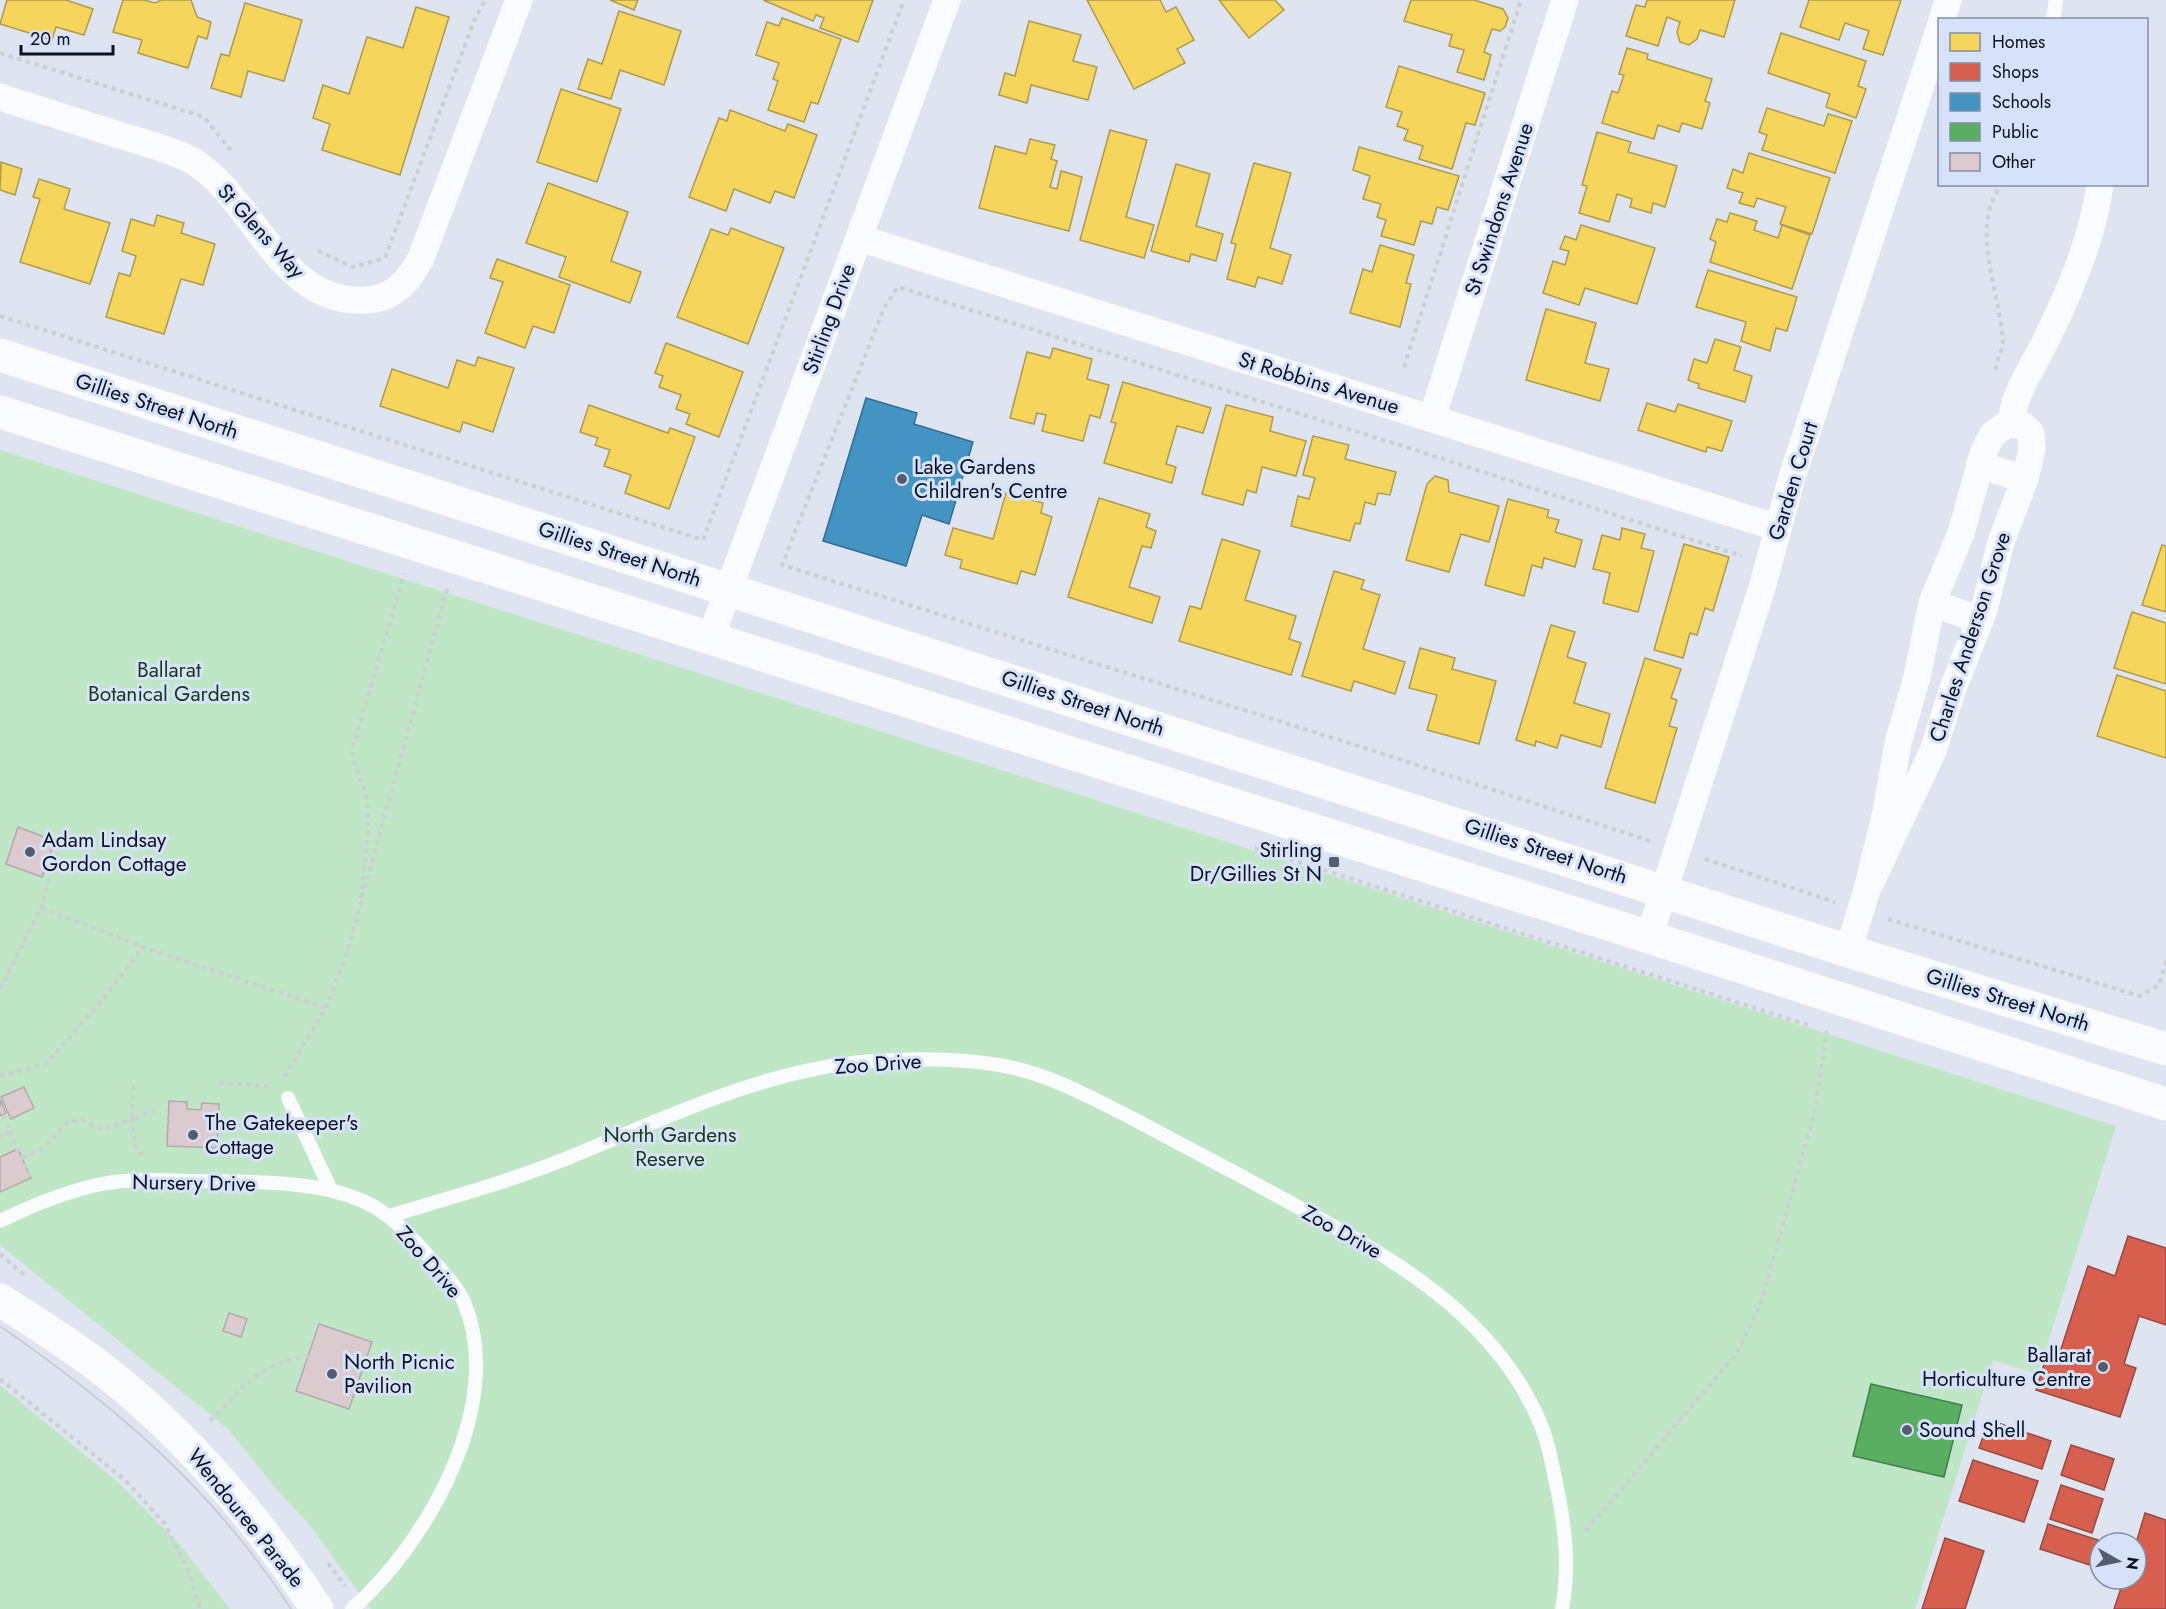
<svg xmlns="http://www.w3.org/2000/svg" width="2166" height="1609" font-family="Jost,sans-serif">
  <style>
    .green { fill: #bfe7c6 }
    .homes { fill: #f6d55c; stroke: #af9b4c; stroke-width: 1.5 }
    .shops { fill: #d6604d; stroke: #994941; stroke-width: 1.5 }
    .schools { fill: #4393c3; stroke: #326d94; stroke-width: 1.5 }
    .public { fill: #5aae61; stroke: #42804f; stroke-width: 1.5 }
    .building { fill: #dbcace; stroke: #b3aaae; stroke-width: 1.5 }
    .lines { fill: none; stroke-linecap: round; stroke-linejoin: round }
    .path { stroke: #cdcfd3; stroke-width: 4; stroke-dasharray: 4.5 4.5; stroke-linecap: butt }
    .lane { stroke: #fafbfd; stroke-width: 14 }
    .street { stroke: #fafbfd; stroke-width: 27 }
    .secondary { stroke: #fafbfd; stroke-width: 33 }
    .tram { stroke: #c4c7cc; stroke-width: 1.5 }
    .poi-dot { fill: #545c6d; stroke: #d6e2f9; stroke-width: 2 }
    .labels { text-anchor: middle; stroke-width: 6; stroke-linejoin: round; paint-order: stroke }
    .street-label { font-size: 21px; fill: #0a1326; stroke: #d6e2f9 }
    .poi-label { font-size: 21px; fill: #0a1326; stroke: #d6e2f9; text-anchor: start }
    .park-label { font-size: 21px; fill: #143914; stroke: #d6e2f9 }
  </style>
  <rect width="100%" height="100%" fill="#dee5f1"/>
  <g class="green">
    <polygon points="0,450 2116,1126 2038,1374 1993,1360 1915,1609 371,1609 308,1523 283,1497 228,1429 0,1245"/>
    <polygon points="0,1385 120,1484 180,1545 230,1609 0,1609"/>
  </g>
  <g class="homes">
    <polygon points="7,0 66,0 93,9 84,35 56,27 52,40 0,24"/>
    <polygon points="123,0 144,0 155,3 161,0 191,0 197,17 211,22 207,39 198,36 188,68 138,53 142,40 113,32"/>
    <polygon points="610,0 638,0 634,10"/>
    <polygon points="763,0 873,0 858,42 820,28 824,18 816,15 813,21"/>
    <polygon points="1087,0 1160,0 1166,12 1176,7 1194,40 1177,49 1185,63 1134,89"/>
    <polygon points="1219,0 1275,0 1284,10 1249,38"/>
    <polygon points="1411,0 1474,0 1503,9 1508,18 1505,27 1500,31 1492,29 1484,52 1491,55 1484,80 1457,72 1464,50 1449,46 1452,35 1404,21"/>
    <polygon points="1647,0 1735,0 1724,37 1700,30 1697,39 1689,45 1680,42 1677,32 1680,22 1667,17 1658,46 1626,36 1636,5 1645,7"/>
    <polygon points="1809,0 1901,0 1883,55 1863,49 1869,31 1845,23 1839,40 1800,27"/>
    <polygon points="245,3 302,20 284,81 248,71 241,97 211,88 221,54 229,56"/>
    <polygon points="416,7 449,17 400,175 322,150 330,124 313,118 323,85 349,94 367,37 403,48"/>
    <polygon points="619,11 681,31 664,85 620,70 611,99 578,89 588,59 602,64"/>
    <polygon points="782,18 841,39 818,104 811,102 804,122 768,110 778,81 773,79 779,63 756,55 767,22 779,26"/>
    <polygon points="1029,21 1081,35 1073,61 1097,67 1088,100 1031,85 1027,103 999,95 1005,73 1015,76"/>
    <polygon points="1781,33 1866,61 1858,86 1866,89 1856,118 1826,107 1830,94 1768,73"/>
    <polygon points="1627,48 1648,54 1647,59 1712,79 1705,101 1710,103 1702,129 1682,123 1679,132 1658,125 1654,139 1602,123 1612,91 1618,93 1624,75 1619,74"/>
    <polygon points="1399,66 1485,93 1475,125 1466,123 1452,169 1419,159 1423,146 1404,140 1408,130 1397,126 1402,112 1386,107"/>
    <polygon points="561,89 621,109 597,182 537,162"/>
    <polygon points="1767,108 1824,126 1828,114 1852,121 1835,173 1762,150 1767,135 1759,132"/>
    <polygon points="730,110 785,131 788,124 817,135 794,198 775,191 770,203 734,189 726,211 689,197 719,118 727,121"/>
    <polygon points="1110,130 1147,140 1126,217 1154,225 1144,258 1080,240"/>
    <polygon points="1597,132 1631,142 1628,152 1677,166 1665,207 1653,203 1651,213 1630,207 1632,199 1617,194 1609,222 1579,213 1587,186 1582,185"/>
    <polygon points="1030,139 1055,145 1051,159 1057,161 1050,187 1057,189 1061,171 1082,177 1069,231 979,208 995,146 1026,154"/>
    <polygon points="1359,147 1459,176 1448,210 1437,207 1432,224 1421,221 1414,245 1381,236 1386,220 1377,217 1381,204 1363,199 1370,176 1353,170"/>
    <polygon points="1749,153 1830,178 1812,234 1780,224 1786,207 1757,198 1754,207 1739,203 1743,193 1727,188 1733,169 1743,173"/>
    <polygon points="1,162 22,169 15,195 0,190"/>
    <polygon points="1254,163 1291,173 1270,248 1291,255 1282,284 1258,277 1255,287 1227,279 1236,244 1231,243"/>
    <polygon points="1176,164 1210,174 1196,226 1223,234 1216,261 1191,254 1189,262 1151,251"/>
    <polygon points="39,179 70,189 64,209 110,223 90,284 20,262 40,199 33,197"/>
    <polygon points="548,183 628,212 611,261 641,272 630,303 559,277 566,257 526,243"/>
    <polygon points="1730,213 1757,221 1754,230 1778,238 1782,225 1810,235 1792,289 1710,262 1716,242 1710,239 1717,219 1727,222"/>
    <polygon points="157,215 184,223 181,233 215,244 203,285 181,279 164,334 106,317 119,273 130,276 136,256 122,251 131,219 154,226"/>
    <polygon points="1581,225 1655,248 1637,304 1585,288 1579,305 1543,293 1553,261 1565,265 1569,251 1560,249 1565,236 1576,240"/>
    <polygon points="731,228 784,248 748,344 677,317 711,229 728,235"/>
    <polygon points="1380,245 1414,255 1406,283 1411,284 1400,327 1350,313 1363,269 1372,272"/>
    <polygon points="497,259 570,285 554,333 533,326 525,348 485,333 503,282 490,278"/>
    <polygon points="1708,270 1797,297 1787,331 1776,328 1770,351 1741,341 1746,322 1696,307"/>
    <polygon points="1546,309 1596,323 1585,363 1609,369 1600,401 1526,380"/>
    <polygon points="1715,339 1741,347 1734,370 1752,376 1745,402 1698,388 1699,384 1688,380 1694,359 1707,363"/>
    <polygon points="666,343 743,372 719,437 686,424 690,414 676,409 681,395 659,387 663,376 655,373"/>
    <polygon points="1053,348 1092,359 1087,379 1109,385 1100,418 1090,415 1083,441 1042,431 1046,415 1037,413 1034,424 1010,418 1027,352 1050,358"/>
    <polygon points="478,357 514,368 493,432 463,422 460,432 380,406 392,369 448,388 457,360 475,366"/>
    <polygon points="1123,382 1211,408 1203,433 1177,426 1166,464 1176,467 1172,483 1104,463 1116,423 1111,422"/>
    <polygon points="1647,403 1675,412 1678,404 1732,421 1722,451 1707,447 1706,452 1638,430"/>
    <polygon points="589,405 668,433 670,428 695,437 669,509 625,493 631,475 604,466 610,450 595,445 598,438 580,432"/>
    <polygon points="1226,405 1273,417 1270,431 1306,441 1296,476 1262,467 1256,493 1247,490 1243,505 1202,494"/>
    <polygon points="1313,436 1349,445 1345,459 1396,472 1390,495 1378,493 1375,505 1365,502 1360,524 1355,523 1350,541 1291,526 1298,496 1309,499 1315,478 1303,475"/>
    <polygon points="1435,476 1448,480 1449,492 1499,506 1489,542 1461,534 1449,572 1406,560 1427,484"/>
    <polygon points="1006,493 1043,503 1041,513 1052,517 1035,575 1021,571 1017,584 960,568 962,560 945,555 953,528 993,539"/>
    <polygon points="1099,498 1150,514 1146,527 1156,531 1151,548 1142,546 1129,587 1160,597 1152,623 1068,597"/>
    <polygon points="1508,499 1549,510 1547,517 1559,520 1555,532 1582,540 1575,567 1544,558 1542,568 1532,565 1524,596 1485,585"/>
    <polygon points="1622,528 1645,534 1641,548 1654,551 1638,612 1603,603 1610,573 1593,569 1602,535 1620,540"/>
    <polygon points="1222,539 1260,551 1245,600 1296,616 1289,639 1301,643 1291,675 1179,641 1190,606 1201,609"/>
    <polygon points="1684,544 1729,557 1713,611 1705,608 1697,635 1690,633 1683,658 1654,650"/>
    <polygon points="2162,545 2166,546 2166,612 2142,605"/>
    <polygon points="1334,571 1364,580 1361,589 1380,595 1363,649 1405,662 1395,694 1354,681 1351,691 1302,676"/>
    <polygon points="2132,612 2166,623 2166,684 2114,668"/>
    <polygon points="1551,625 1575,632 1567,657 1586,663 1574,703 1610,714 1601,747 1561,735 1557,748 1536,741 1535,746 1516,740"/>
    <polygon points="1420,648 1455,658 1452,669 1496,681 1479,744 1427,730 1437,695 1409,688"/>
    <polygon points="1645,658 1681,669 1671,698 1677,700 1669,726 1677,728 1655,803 1605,788"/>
    <polygon points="2117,675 2166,691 2166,758 2097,736"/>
  </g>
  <g class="shops">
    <polygon points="2128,1236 2166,1248 2166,1325 2139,1316 2124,1364 2136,1368 2120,1417 2036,1390 2049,1348 2060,1352 2088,1266 2115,1276"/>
    <polygon points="1989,1420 2051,1441 2042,1469 1979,1448"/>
    <polygon points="2071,1445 2114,1459 2104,1490 2061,1475"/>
    <polygon points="1973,1460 2038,1481 2024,1522 1959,1501"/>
    <polygon points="2061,1485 2103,1499 2092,1533 2050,1519"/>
    <polygon points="2145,1513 2166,1520 2166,1609 2114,1609 2124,1579 2136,1579 2136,1543"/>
    <polygon points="2048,1524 2098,1540 2090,1565 2040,1549"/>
    <polygon points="1945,1538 1984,1551 1965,1609 1922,1609"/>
  </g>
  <polygon class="schools" points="866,398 917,413 914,424 973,442 949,524 922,515 906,566 823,541"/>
  <polygon class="public" points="1871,1384 1962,1405 1944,1477 1853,1456"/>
  <g class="building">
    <polygon points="18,827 55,841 42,877 6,864"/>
    <polygon points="24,1087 34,1108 11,1119 1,1097"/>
    <polygon points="0,1100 6,1113 0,1116"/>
    <polygon points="169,1101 187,1102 187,1109 201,1110 202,1103 219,1104 217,1148 167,1146"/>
    <polygon points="18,1149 31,1178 0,1192 0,1157"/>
    <polygon points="229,1313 247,1319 241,1337 223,1331"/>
    <polygon points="319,1324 372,1342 349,1409 296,1391"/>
  </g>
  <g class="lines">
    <g class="path">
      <polyline points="0,53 204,117 233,153"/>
      <polyline points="318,251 353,267 385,258 474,21 485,0"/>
      <polyline points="0,316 703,540 904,0"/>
      <polyline points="1404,367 1521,0"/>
      <path d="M1996,370c0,-11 8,-21 7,-31 -4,-48 -34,-113 -1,-155"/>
      <polyline points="1650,841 1365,748 782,565 884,308 898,287 1412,449 1742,556"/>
      <polyline points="1255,848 1808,1025"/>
      <polyline points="1705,859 1835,902"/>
      <path d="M361,898c3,-32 10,-70 5,-102 -4,-18 -14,-30 -13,-49l51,-173"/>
      <polyline points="41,908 143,947 326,1008"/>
      <polyline points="1888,919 2140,996 2159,985 2166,961"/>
      <polyline points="0,989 41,908 59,845"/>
      <polyline points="0,1076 46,1064 100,1003 143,947"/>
      <polyline points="284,1077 326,1008 347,953 447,589"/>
      <polyline points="219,1083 272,1086"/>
      <polyline points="133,1086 132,1119 160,1109"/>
      <polyline points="0,1107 10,1131 0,1136"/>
      <polyline points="10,1131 31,1182"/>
      <polyline points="23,1158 42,1149 68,1122 82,1120 102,1130 132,1119 136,1151 147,1156"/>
      <polyline points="0,1254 24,1275"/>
      <polyline points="0,1379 125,1480 165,1524 189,1573 200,1609"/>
      <path d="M210,1421c31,-33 51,-58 98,-65"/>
      <polyline points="1586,1531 1737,1353 1760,1305 1813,1119 1827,1031"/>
      <polyline points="328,1563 345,1586"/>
    </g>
    <g class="lane">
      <polyline points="2053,20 2056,0"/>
      <polyline points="288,1098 331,1190"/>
      <path d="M389,1216c57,-17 115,-33 171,-55 100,-40 202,-92 312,-100 46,-3 96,-3 142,7 39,9 74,28 110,46 40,21 79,42 119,63 113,63 245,120 298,248 8,19 11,39 15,58 9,43 14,82 6,126"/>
      <path d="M0,1221c33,-16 66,-30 102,-37 30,-6 61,-4 91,-3 54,1 129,-2 178,24 21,11 38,30 54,47 14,16 30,31 39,50 43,102 -37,241 -112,307"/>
    </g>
    <g class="street">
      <polyline points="1942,20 1948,0"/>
      <path d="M0,97c41,13 81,26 122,39 23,7 48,13 69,24 62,35 89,147 176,140 27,-2 42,-19 54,-42l98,-258"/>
      <polyline points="859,238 1778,528"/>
      <polyline points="1432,418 1565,0"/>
      <path d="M2011,423c3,-30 21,-55 34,-81 24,-49 48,-103 55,-158"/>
      <polyline points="1979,465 2025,479"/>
      <polyline points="1932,603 1980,620"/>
      <polyline points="711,637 947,0"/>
      <polyline points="1649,937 1762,588 1792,477 1940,27"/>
      <polyline points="1848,951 1867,890 1886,812 1898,743 1917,677 1932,603 1961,533 1984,451 1992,435 2007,424 2022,425 2031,433 2032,449 2025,479 2001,542 1984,610 1953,688 1933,751 1867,890"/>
    </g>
    <g class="secondary">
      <polyline points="0,355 1848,951 2166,1049"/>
      <polyline points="0,412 1649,937 2166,1104"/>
      <path d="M0,1300c36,23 72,45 106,72 84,66 152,148 211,237"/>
    </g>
    <path class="tram" d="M0,1326c117,81 213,163 291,283"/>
  </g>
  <g class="poi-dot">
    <circle cx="902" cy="479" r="6"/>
    <circle cx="30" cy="852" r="6"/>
    <rect x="1328" y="856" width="12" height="12" rx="3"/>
    <circle cx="193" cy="1135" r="6"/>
    <circle cx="2103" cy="1367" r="6"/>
    <circle cx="332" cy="1374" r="6"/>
    <circle cx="1907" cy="1430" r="6"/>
  </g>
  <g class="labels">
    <g class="street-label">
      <text transform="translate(1499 209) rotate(-72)" y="7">St Swindons Avenue</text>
      <text transform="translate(261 231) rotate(48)" y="7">St Glens Way</text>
      <text transform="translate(829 319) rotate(-70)" y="7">Stirling Drive</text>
      <text transform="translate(1319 383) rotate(17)" y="7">St Robbins Avenue</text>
      <text transform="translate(157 406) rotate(18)" y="7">Gillies Street North</text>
      <text transform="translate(1793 481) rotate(-73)" y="7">Garden Court</text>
      <text transform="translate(620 554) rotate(18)" y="7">Gillies Street North</text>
      <text transform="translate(1970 637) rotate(-72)" y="7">Charles Anderson Grove</text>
      <text transform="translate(1083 703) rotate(18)" y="7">Gillies Street North</text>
      <text transform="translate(1546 851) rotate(18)" y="7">Gillies Street North</text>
      <text transform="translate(2008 1000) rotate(17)" y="7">Gillies Street North</text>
      <text transform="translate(878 1064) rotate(-4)" y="7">Zoo Drive</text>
      <text transform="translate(194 1183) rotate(1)" y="7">Nursery Drive</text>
      <text transform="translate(1342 1232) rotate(29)" y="7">Zoo Drive</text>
      <text transform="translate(429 1262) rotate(49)" y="7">Zoo Drive</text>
      <text transform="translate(246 1518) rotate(51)" y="7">Wendouree Parade</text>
    </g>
    <g class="poi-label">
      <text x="914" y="474">Lake Gardens<tspan x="914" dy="24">Children's Centre</tspan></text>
      <text x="42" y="847">Adam Lindsay<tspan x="42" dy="24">Gordon Cottage</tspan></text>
      <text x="1322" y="857" text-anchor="end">Stirling<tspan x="1322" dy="24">Dr/Gillies St N</tspan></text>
      <text x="205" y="1130">The Gatekeeper's<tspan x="205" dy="24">Cottage</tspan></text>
      <text x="2091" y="1362" text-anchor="end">Ballarat<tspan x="2091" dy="24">Horticulture Centre</tspan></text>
      <text x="344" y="1369">North Picnic<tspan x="344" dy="24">Pavilion</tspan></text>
      <text x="1919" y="1437">Sound Shell</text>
    </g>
    <g class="park-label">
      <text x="169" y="677">Ballarat<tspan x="169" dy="24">Botanical Gardens</tspan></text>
      <text x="670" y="1142">North Gardens<tspan x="670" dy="24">Reserve</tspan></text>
    </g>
  </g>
  <rect x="1938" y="18" width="210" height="168" fill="#d6e2f9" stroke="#848fa5" stroke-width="1.5"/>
  <rect x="1950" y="33" width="30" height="18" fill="#f6d55c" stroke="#848fa5" stroke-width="1.5"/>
  <text x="1992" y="48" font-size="18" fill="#0a1326">Homes</text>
  <rect x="1950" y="63" width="30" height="18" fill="#d6604d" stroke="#848fa5" stroke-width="1.5"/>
  <text x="1992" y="78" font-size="18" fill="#0a1326">Shops</text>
  <rect x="1950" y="93" width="30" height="18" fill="#4393c3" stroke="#848fa5" stroke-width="1.5"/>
  <text x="1992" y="108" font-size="18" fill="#0a1326">Schools</text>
  <rect x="1950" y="123" width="30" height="18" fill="#5aae61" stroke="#848fa5" stroke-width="1.5"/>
  <text x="1992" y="138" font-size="18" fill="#0a1326">Public</text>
  <rect x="1950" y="153" width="30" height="18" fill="#dbcace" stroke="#848fa5" stroke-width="1.5"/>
  <text x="1992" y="168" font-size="18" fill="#0a1326">Other</text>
  <g transform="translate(2118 1561) rotate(99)"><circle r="28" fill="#d6e2f9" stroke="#848fa5" stroke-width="1.5"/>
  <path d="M0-4.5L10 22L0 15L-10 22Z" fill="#545c6d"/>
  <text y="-9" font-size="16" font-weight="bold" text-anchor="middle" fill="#0a1326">N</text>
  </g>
  <path d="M21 45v9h92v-9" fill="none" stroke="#0a1326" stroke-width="3"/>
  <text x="30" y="45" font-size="18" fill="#0a1326" stroke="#d6e2f9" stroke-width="4.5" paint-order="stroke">20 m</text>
</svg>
